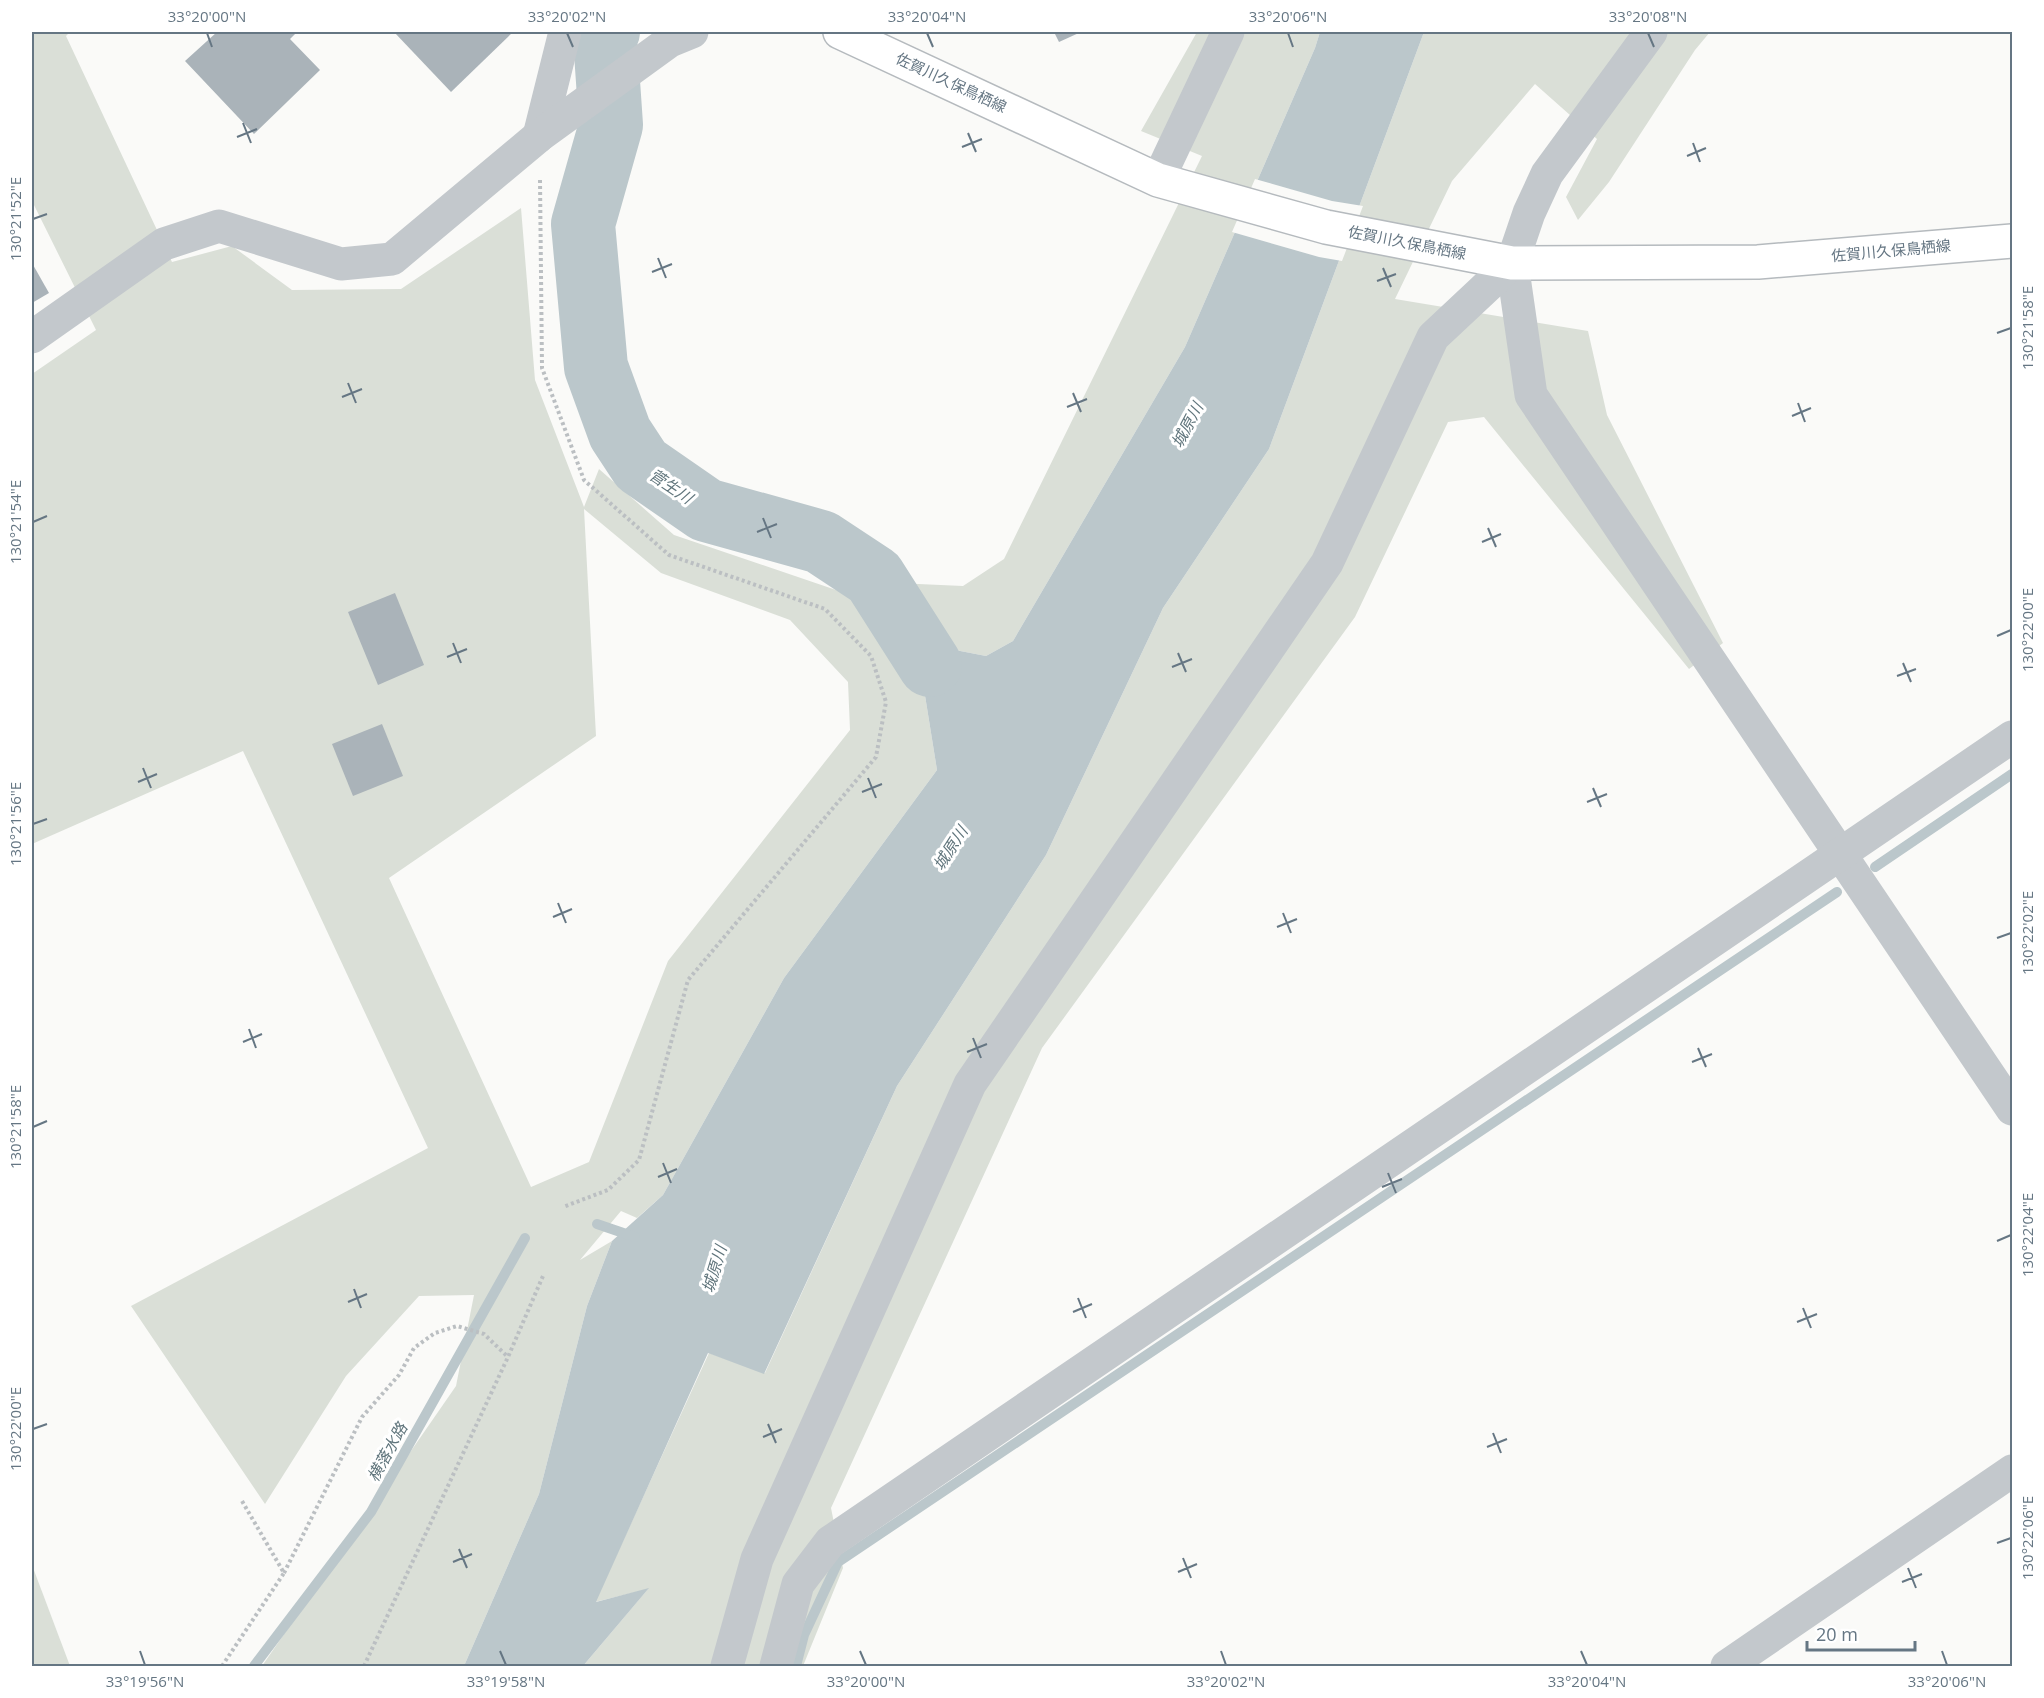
<svg xmlns="http://www.w3.org/2000/svg" width="2044" height="1698" font-family="'Open Sans','Noto Sans JP',sans-serif">
  <style>
    .green { fill: #dadfd7; fill-rule: evenodd }
    .water { fill: #bbc7cb }
    .pier { fill: #fafaf8 }
    .lines { fill: none; stroke-linecap: round; stroke-linejoin: round }
    .stream { stroke: #bbc7cb; stroke-width: 10 }
    .river { stroke: #bbc7cb; stroke-width: 64 }
    .building { fill: #aab3b9 }
    .major-casing { stroke: #b5babe; stroke-width: 36 }
    .path { stroke: #bbbfc2; stroke-width: 4; stroke-dasharray: 3 3; stroke-linecap: butt }
    .minor { stroke: #c3c8cc; stroke-width: 33 }
    .major { stroke: #fff; stroke-width: 33 }
    .ticks { fill: none; stroke: #657683; stroke-width: 2 }
    .labels { text-anchor: middle; stroke-width: 6; stroke-linejoin: round; paint-order: stroke }
    .street-label { font-size: 15px; fill: #657683; stroke: #fff }
    .water-label { font-size: 16px; font-style: italic; fill: #60757c; stroke: #fff }
    .neatline { fill: none; stroke: #657683; stroke-width: 2 }
    .ticks-label { font-size: 15px; text-anchor: middle; fill: #657683 }
  </style>
  <rect width="100%" height="100%" fill="#fafaf8"/>
  <g class="green">
    <path d="M32,32h38l-4,4 106,226 60,-16 60,44 109,-1 120,-81 14,172 49,127 15,-38 75,66 165,56 29,8 55,84 14,87 -153,208 -121,217 -26,23 -16,-7 -41,49 32,-19 -25,65 -48,188 -75,172h-202l194,-280 18,-91 -55,1 -73,80 -81,128 -134,-198 297,-158 -185,-397 -211,93v-470l64,-44 -64,-129zM584,509l77,64 129,47 58,62 2,48 -182,231 -79,201 -58,25 -142,-309 207,-142z"/>
    <polygon points="1197,32 1320,32 1315,48 1185,347 1013,641 986,656 950,649 896,583 963,586 1004,559 1202,156 1141,131"/>
    <polygon points="1424,32 1710,32 1695,50 1609,182 1578,220 1566,197 1597,139 1535,84 1452,181 1395,299 1588,331 1607,415 1723,643 1689,669 1484,417 1448,422 1355,617 1042,1048 831,1508 843,1568 803,1666 583,1666 648,1589 595,1602 709,1353 765,1373 897,1086 1046,855 1163,608 1269,449"/>
    <polygon points="32,1565 70,1666 32,1666"/>
  </g>
  <polygon class="water" points="1320,32 1424,32 1269,449 1163,608 1046,855 897,1086 764,1374 708,1353 596,1602 649,1588 583,1666 464,1666 539,1494 587,1306 612,1241 663,1195 784,978 937,770 923,683 868,599 896,583 950,649 986,656 1013,641 1185,347 1315,48"/>
  <polygon class="pier" points="1255,179 1332,201 1363,206 1342,261 1319,257 1232,232"/>
  <g class="lines">
    <g class="stream">
      <polyline points="1875,867 2012,774"/>
      <polyline points="597,1224 635,1237"/>
      <polyline points="254,1666 371,1512 525,1238"/>
      <polyline points="796,1666 804,1635 838,1562 1837,892"/>
    </g>
    <polyline class="river" points="608,32 605,38 611,125 583,224 596,367 620,433 641,465 706,510 821,542 874,577 930,665"/>
  </g>
  <g class="building">
    <polygon points="217,32 297,32 290,39 320,70 254,134 185,61"/>
    <polygon points="394,32 510,32 512,33 451,92"/>
    <polygon points="1054,32 1081,32 1059,42"/>
    <polygon points="32,263 49,293 32,303"/>
    <polygon points="395,593 424,665 378,685 348,612"/>
    <polygon points="382,724 403,776 353,796 332,744"/>
  </g>
  <g class="lines">
    <g class="major-casing">
      <polyline id="major" points="840,32 1158,180 1326,227 1512,263 1758,262 2012,241"/>
    </g>
    <g class="path">
      <polyline points="540,180 542,368 584,480 669,555 825,609 871,656 886,702 876,757 688,980 639,1160 608,1190 563,1207"/>
      <polyline points="284,1573 362,1417 399,1375 414,1348 435,1333 457,1326 484,1334 508,1357"/>
      <polyline points="222,1666 284,1573 242,1501"/>
      <polyline points="364,1666 508,1357 543,1276"/>
    </g>
    <g class="minor">
      <polyline points="1651,32 1547,174 1529,213 1512,263 1531,395 2012,1109"/>
      <polyline points="539,136 565,32"/>
      <polyline points="1158,180 1228,32"/>
      <polyline points="32,337 164,244 219,226 341,264 392,259 539,136 670,41 692,32"/>
      <polyline points="727,1666 757,1559 970,1084 1327,563 1433,337 1512,263"/>
      <polyline points="776,1666 798,1584 830,1542 2012,737"/>
      <polyline points="1727,1666 2012,1471"/>
    </g>
    <use href="#major" class="major"/>
  </g>
  <path class="ticks" d="M207,33l5,14M567,33l6,14M927,33l6,14M1288,33l5,14M1648,33l6,14M243,123l8,20M968,133l8,19M237,137l20,-8M1693,143l7,19M962,147l20,-8M1687,156l19,-8M33,219l14,-5M658,258l8,20M1383,268l8,19M652,272l20,-8M1377,281l19,-7M1997,333l14,-5M348,383l8,20M1073,393l8,19M342,397l20,-8M1798,403l7,19M1067,407l20,-8M1792,416l19,-8M763,518l8,20M33,522l14,-6M1488,528l8,19M757,532l20,-8M1482,542l19,-8M1997,636l14,-6M453,643l8,20M1178,653l8,19M447,657l20,-8M1903,663l8,19M1172,667l20,-8M1897,676l19,-7M143,768l8,20M868,778l8,20M138,782l19,-8M1593,788l8,19M862,792l20,-8M1587,802l20,-8M33,824l14,-5M558,903l8,20M1283,913l8,20M553,917l19,-8M1277,927l20,-8M1997,938l14,-5M249,1029l7,19M973,1038l8,20M243,1042l19,-8M1698,1048l8,19M967,1052l20,-8M1692,1062l20,-8M33,1127l14,-6M663,1163l8,20M1388,1173l8,20M658,1177l19,-8M1382,1187l20,-8M1997,1241l14,-6M354,1289l7,19M1078,1298l8,20M348,1302l19,-8M1803,1308l8,20M1073,1312l19,-8M1797,1322l20,-8M768,1424l8,19M33,1429l14,-5M1493,1433l8,20M763,1437l19,-8M1487,1447l20,-8M1997,1543l14,-5M459,1549l8,19M1183,1558l8,20M453,1562l19,-8M1908,1568l8,20M1178,1572l19,-8M1902,1582l20,-8M140,1651l5,14M500,1651l6,14M860,1651l6,14M1221,1651l5,14M1581,1651l6,14M1942,1651l5,14"/>
  <g class="labels">
    <g class="street-label">
      <text transform="translate(951 83) rotate(25)" y="5">佐賀川久保鳥栖線</text>
      <text transform="translate(1407 243) rotate(11)" y="5">佐賀川久保鳥栖線</text>
      <text transform="translate(1891 251) rotate(-5)" y="5">佐賀川久保鳥栖線</text>
    </g>
    <g class="water-label">
      <text transform="translate(1187 425) rotate(-62)" y="6">城原川</text>
      <text transform="translate(671 486) rotate(34)" y="6">菅生川</text>
      <text transform="translate(950 848) rotate(-57)" y="6">城原川</text>
      <text transform="translate(714 1269) rotate(-73)" y="6">城原川</text>
      <text transform="translate(387 1452) rotate(-61)" y="6">横落水路</text>
    </g>
  </g>
  <rect width="2044" height="1698" fill="none" stroke="#ffffff" stroke-width="66"/>
  <path d="M1807 1641v9h108v-9" fill="none" stroke="#657683" stroke-width="3"/>
  <text x="1816" y="1641" font-size="18" fill="#657683" stroke="#ffffff" stroke-width="4.5" paint-order="stroke">20 m</text>
  <rect x="33" y="33" width="1978" height="1632" class="neatline"/>
  <g class="ticks-label">
    <text x="207" y="22">33°20'00"N</text>
    <text x="567" y="22">33°20'02"N</text>
    <text x="927" y="22">33°20'04"N</text>
    <text x="1288" y="22">33°20'06"N</text>
    <text x="1648" y="22">33°20'08"N</text>
    <text transform="translate(16 219) rotate(-90)" y="5">130°21'52"E</text>
    <text transform="translate(2028 328) rotate(-90)" y="5">130°21'58"E</text>
    <text transform="translate(16 522) rotate(-90)" y="5">130°21'54"E</text>
    <text transform="translate(2028 630) rotate(-90)" y="5">130°22'00"E</text>
    <text transform="translate(16 824) rotate(-90)" y="5">130°21'56"E</text>
    <text transform="translate(2028 933) rotate(-90)" y="5">130°22'02"E</text>
    <text transform="translate(16 1127) rotate(-90)" y="5">130°21'58"E</text>
    <text transform="translate(2028 1235) rotate(-90)" y="5">130°22'04"E</text>
    <text transform="translate(16 1429) rotate(-90)" y="5">130°22'00"E</text>
    <text transform="translate(2028 1538) rotate(-90)" y="5">130°22'06"E</text>
    <text x="145" y="1687">33°19'56"N</text>
    <text x="506" y="1687">33°19'58"N</text>
    <text x="866" y="1687">33°20'00"N</text>
    <text x="1226" y="1687">33°20'02"N</text>
    <text x="1587" y="1687">33°20'04"N</text>
    <text x="1947" y="1687">33°20'06"N</text>
  </g>
</svg>
